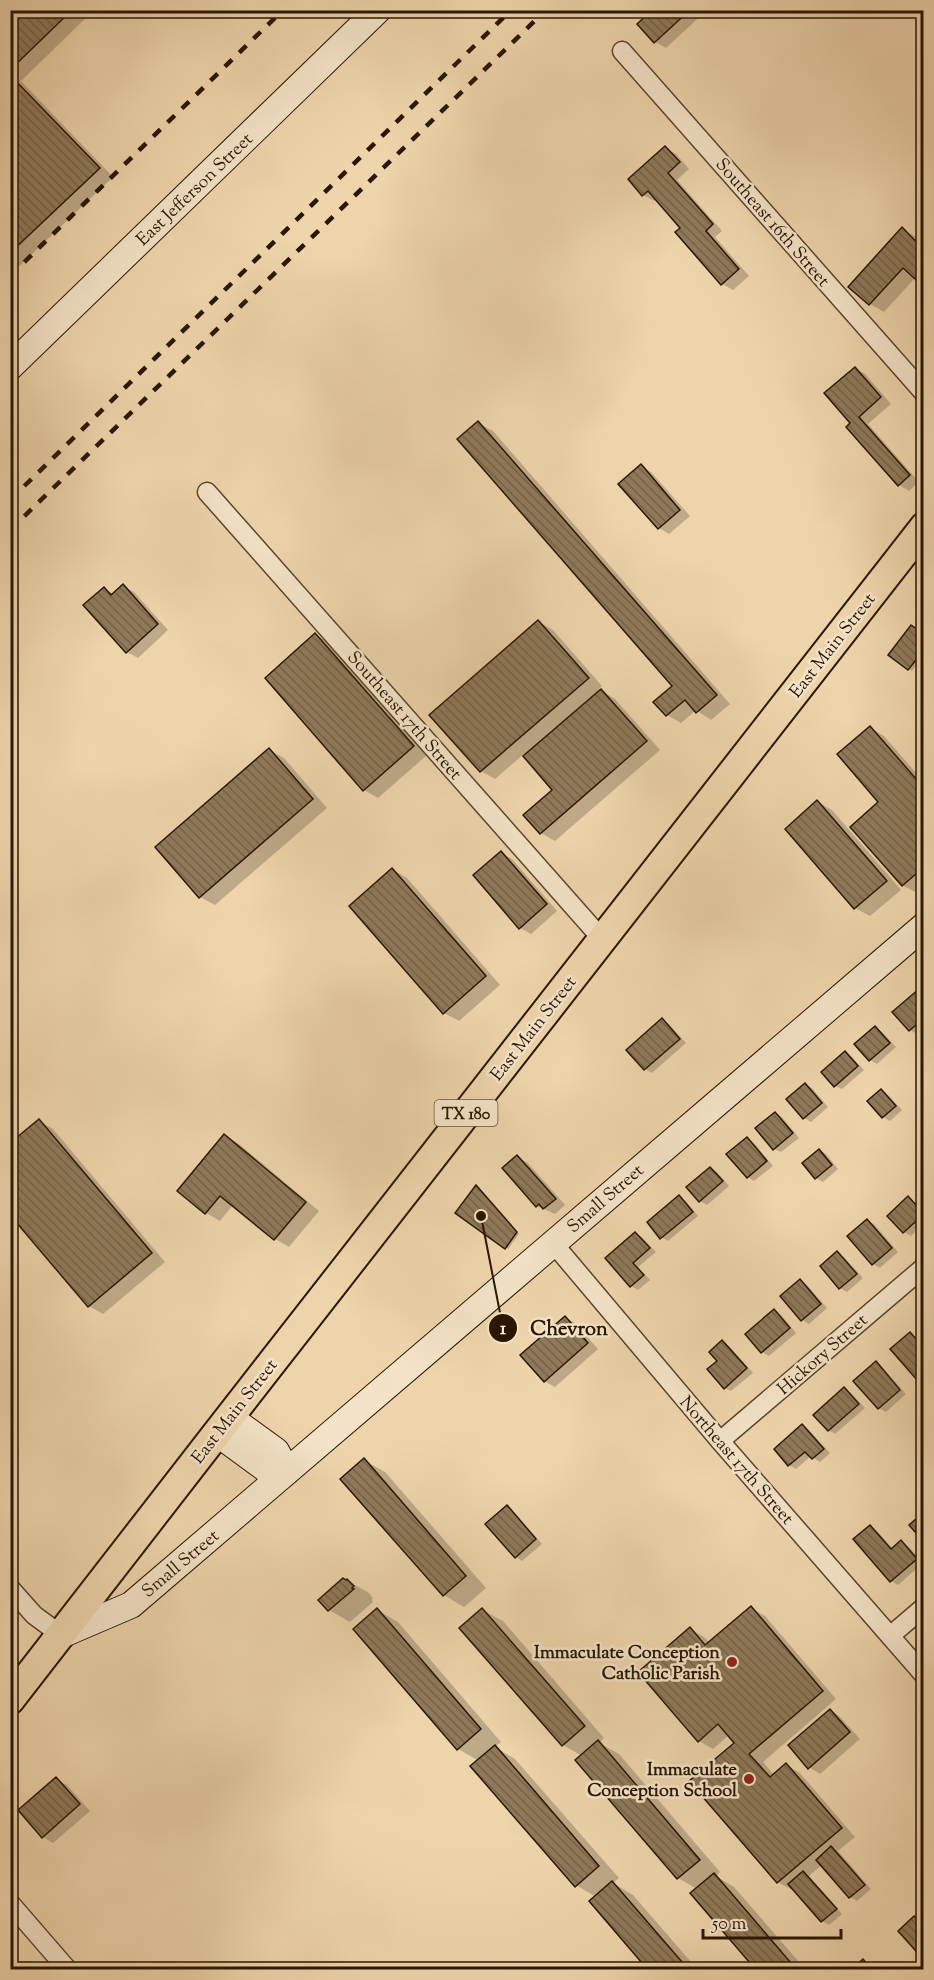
<svg xmlns="http://www.w3.org/2000/svg" width="934" height="1980" font-family="'Sorts Mill Goudy',serif">
  <style>
    .shadow { fill: #0003 }
    .building { fill: url(#building-back-hatch); stroke: #281602; stroke-width: 1.5 }
    .lines { fill: none; stroke-linecap: round; stroke-linejoin: round }
    .street-casing { stroke: #5a462c; stroke-width: 21 }
    .secondary-casing { stroke: #281602; stroke-width: 28 }
    .primary-casing { stroke: #281602; stroke-width: 32 }
    .street { stroke: #f4e3c8; stroke-width: 18 }
    .secondary { stroke: #f4e3c8; stroke-width: 26 }
    .primary { stroke: #eed4ab; stroke-width: 28 }
    .rail { stroke: #281602; stroke-width: 4.5; stroke-dasharray: 10 10; stroke-linecap: butt }
    .poi-dot { fill: #8f2418; stroke: #f4e3c8; stroke-width: 2 }
    .labels { text-anchor: middle; stroke-width: 5; stroke-linejoin: round; paint-order: stroke }
    .shield { fill: #f4e3c8; stroke: #65543d; stroke-width: 1.5 }
    .shield-label { font-size: 16px; font-weight: bold; fill: #281602 }
    .street-label { font-size: 18px; fill: #281602; stroke: #f4e3c8 }
    .poi-label { font-size: 18px; font-weight: bold; fill: #281602; stroke: #f4e3c8; text-anchor: end }
    .leader { fill: none; stroke: #281602; stroke-width: 2 }
    .callout-dot { fill: #281602; stroke: #f4e3c8; stroke-width: 2 }
    .mark-label { font-size: 18px; text-anchor: middle; font-weight: bold; fill: #fff }
    .callout-label { font-size: 20px; text-anchor: middle; font-weight: bold; fill: #281602; stroke: #f4e3c8; stroke-width: 5; stroke-linejoin: round; paint-order: stroke }
  </style>
  <defs>
    <pattern id="building-back-hatch" width="6" height="6" patternUnits="userSpaceOnUse" patternTransform="scale(1.5)"><rect width="6" height="6" fill="#8f795a"/><path d="M-1 5l2 2M0 0l6 6M5-1l2 2" fill="none" stroke="#756248"/></pattern>
  </defs>
  <rect width="100%" height="100%" fill="#eed4ab"/>
  <filter id="stains"><feTurbulence type="fractalNoise" baseFrequency=".00333" numOctaves="4"/><feColorMatrix values="0 0 0 0 .2 0 0 0 0 .09 0 0 0 0 .02 0 0 0 .5 -.17"/></filter>
  <radialGradient id="worn" r=".72"><stop offset=".6" stop-color="#630" stop-opacity="0"/><stop offset="1" stop-color="#630" stop-opacity=".3"/></radialGradient>
  <g class="shadow">
    <polygon points="10,10 94,10 21,81 113,177 10,275"/>
    <polygon points="654,10 707,10 666,48 655,42 639,25"/>
    <polygon points="665,148 676,154 689,169 677,180 722,231 715,237 749,276 733,290 722,284 682,228 656,198 654,201 643,195"/>
    <polygon points="902,229 916,237 924,245 924,285 915,278 884,312 870,304"/>
    <polygon points="855,368 865,374 891,404 868,424 919,482 909,491 899,485 852,423"/>
    <polygon points="478,423 493,431 730,704 711,720 696,710 681,723 667,715 674,686"/>
    <polygon points="641,466 651,472 690,516 669,534 659,528"/>
    <polygon points="123,586 134,592 168,630 138,658 127,652 104,589 114,594"/>
    <polygon points="539,622 553,630 602,686 599,689 615,699 660,750 555,841 541,833 554,790 524,754 495,779 481,771"/>
    <polygon points="316,635 330,643 427,755 378,798 364,790"/>
    <polygon points="924,635 924,655 912,671 890,655"/>
    <polygon points="870,728 884,736 924,782 924,887 917,893 902,885 880,802"/>
    <polygon points="269,750 284,758 327,808 215,905 200,897 157,847"/>
    <polygon points="818,802 832,810 901,890 870,916 855,908 787,829"/>
    <polygon points="501,853 512,859 557,911 531,934 520,928"/>
    <polygon points="393,870 407,878 500,985 459,1021 444,1013"/>
    <polygon points="924,994 924,1028 917,1034 910,1030"/>
    <polygon points="662,1020 669,1024 686,1043 652,1073 645,1069"/>
    <polygon points="875,1028 882,1032 896,1047 877,1064 870,1060"/>
    <polygon points="846,1053 852,1057 864,1070 842,1089 835,1086"/>
    <polygon points="805,1085 812,1088 828,1107 811,1122 804,1118 788,1099"/>
    <polygon points="881,1091 888,1095 902,1110 890,1121 883,1117"/>
    <polygon points="775,1113 782,1117 799,1138 781,1152 774,1149"/>
    <polygon points="39,1121 53,1129 165,1262 103,1314 89,1306"/>
    <polygon points="225,1136 239,1144 319,1211 289,1247 275,1239 233,1205 220,1221 206,1213"/>
    <polygon points="747,1139 754,1143 773,1166 754,1181 748,1177"/>
    <polygon points="819,1150 826,1154 838,1169 823,1182 816,1178"/>
    <polygon points="518,1157 528,1163 565,1205 555,1214 537,1206"/>
    <polygon points="710,1168 717,1172 729,1186 707,1205 700,1201 688,1188"/>
    <polygon points="479,1189 519,1234 508,1249 506,1247"/>
    <polygon points="679,1197 686,1201 698,1216 668,1241 661,1237"/>
    <polygon points="908,1198 924,1211 924,1224 911,1236 904,1232"/>
    <polygon points="867,1221 874,1224 898,1252 880,1268 873,1264"/>
    <polygon points="635,1233 642,1237 656,1252 638,1267 650,1280 638,1290 631,1286 607,1259"/>
    <polygon points="837,1253 844,1257 863,1278 847,1292 840,1288"/>
    <polygon points="800,1281 807,1285 827,1308 809,1324 802,1320 782,1296"/>
    <polygon points="774,1311 781,1315 796,1333 769,1356 762,1352 747,1334"/>
    <polygon points="565,1317 575,1323 598,1349 555,1387 544,1381"/>
    <polygon points="910,1334 924,1346 924,1382 918,1379"/>
    <polygon points="723,1342 729,1346 753,1373 731,1391 725,1388 719,1361"/>
    <polygon points="876,1363 882,1367 906,1394 886,1412 879,1408"/>
    <polygon points="845,1389 851,1393 865,1408 835,1434 828,1430"/>
    <polygon points="802,1426 809,1430 830,1453 820,1462 811,1456 796,1469 789,1465 776,1449"/>
    <polygon points="364,1460 385,1472 486,1588 464,1607 444,1595"/>
    <polygon points="507,1507 513,1511 542,1544 522,1561 516,1557"/>
    <polygon points="870,1527 877,1531 893,1549 901,1542 908,1546 923,1563 898,1585 891,1581 855,1540"/>
    <polygon points="347,1581 368,1592 373,1598 372,1600 373,1602 350,1622 329,1610 320,1600"/>
    <polygon points="751,1608 765,1616 836,1699 763,1762 774,1775 786,1765 800,1773 855,1837 838,1851 871,1889 857,1901 850,1897 822,1865 809,1876 842,1914 829,1925 822,1921 794,1889 792,1890 778,1882 736,1743 729,1735 713,1749 699,1741 690,1629 704,1637 710,1643"/>
    <polygon points="377,1610 398,1622 501,1742 495,1747 515,1759 619,1878 613,1883 633,1895 698,1970 650,1970 596,1897 576,1885 479,1761 458,1749 355,1629"/>
    <polygon points="482,1610 503,1621 604,1738 599,1743 619,1754 720,1872 716,1876 734,1887 806,1970 758,1970 697,1889 678,1878 577,1760 582,1756 563,1745"/>
    <polygon points="830,1710 840,1717 860,1739 820,1774 809,1767"/>
    <polygon points="56,1779 67,1785 90,1811 53,1843 43,1837"/>
  </g>
  <g class="building">
    <polygon points="10,10 72,10 10,70"/>
    <polygon points="652,10 690,10 654,43 637,24"/>
    <polygon points="10,75 100,168 10,253"/>
    <polygon points="665,146 680,162 668,173 713,224 706,231 739,269 721,285 675,232 680,228 648,191 642,196 628,179"/>
    <polygon points="902,227 924,250 924,287 903,268 869,305 848,287"/>
    <polygon points="855,367 881,397 859,417 910,475 898,486 846,427 850,423 824,393"/>
    <polygon points="478,421 717,695 696,713 685,700 666,716 653,702 672,686 457,439"/>
    <polygon points="641,464 680,510 658,529 618,484"/>
    <polygon points="123,584 158,624 126,653 83,605 104,587 111,595"/>
    <polygon points="538,620 589,678 480,772 429,715"/>
    <polygon points="911,625 924,634 924,650 908,670 888,655"/>
    <polygon points="315,633 414,746 363,791 265,678"/>
    <polygon points="601,689 647,741 540,834 523,815 552,790 523,756"/>
    <polygon points="870,726 924,788 924,867 902,886 850,827 878,802 837,754"/>
    <polygon points="269,748 313,799 199,898 155,847"/>
    <polygon points="817,800 887,881 854,909 785,829"/>
    <polygon points="501,851 547,904 519,929 473,875"/>
    <polygon points="392,868 486,976 443,1014 349,906"/>
    <polygon points="919,989 924,994 924,1018 909,1031 892,1012"/>
    <polygon points="662,1018 680,1039 644,1070 626,1050"/>
    <polygon points="875,1026 890,1043 869,1061 854,1044"/>
    <polygon points="845,1051 858,1066 834,1087 821,1072"/>
    <polygon points="805,1083 822,1103 803,1119 786,1099"/>
    <polygon points="881,1089 896,1106 882,1118 867,1101"/>
    <polygon points="775,1112 793,1133 773,1150 755,1128"/>
    <polygon points="39,1119 152,1253 88,1307 10,1215 10,1143"/>
    <polygon points="224,1134 306,1202 274,1240 220,1196 205,1214 177,1191"/>
    <polygon points="747,1137 767,1161 747,1178 726,1154"/>
    <polygon points="819,1149 832,1165 815,1179 802,1163"/>
    <polygon points="517,1155 556,1199 543,1209 539,1204 536,1207 502,1168"/>
    <polygon points="710,1167 723,1181 699,1202 686,1187"/>
    <polygon points="476,1185 517,1232 505,1249 455,1213"/>
    <polygon points="679,1195 693,1212 660,1239 647,1222"/>
    <polygon points="908,1196 924,1214 903,1233 887,1216"/>
    <polygon points="867,1219 892,1248 872,1265 847,1236"/>
    <polygon points="635,1232 650,1248 633,1263 644,1275 630,1287 605,1258"/>
    <polygon points="837,1251 857,1274 839,1289 820,1266"/>
    <polygon points="800,1279 821,1304 801,1321 780,1296"/>
    <polygon points="774,1309 790,1328 761,1353 745,1334"/>
    <polygon points="565,1316 588,1343 544,1382 520,1355"/>
    <polygon points="910,1332 924,1348 924,1374 917,1380 890,1349"/>
    <polygon points="722,1340 747,1368 724,1389 707,1369 717,1361 709,1352"/>
    <polygon points="876,1361 900,1390 878,1409 853,1381"/>
    <polygon points="844,1387 859,1404 828,1431 813,1415"/>
    <polygon points="802,1424 824,1449 812,1459 805,1452 788,1466 774,1449"/>
    <polygon points="364,1458 466,1576 443,1596 340,1479"/>
    <polygon points="507,1505 536,1539 515,1558 485,1524"/>
    <polygon points="924,1512 924,1542 909,1525"/>
    <polygon points="870,1525 891,1549 901,1540 917,1559 890,1582 853,1539"/>
    <polygon points="343,1578 346,1580 347,1579 354,1586 352,1588 354,1589 328,1611 318,1600"/>
    <polygon points="751,1606 823,1691 749,1754 770,1777 786,1763 842,1828 777,1883 689,1781 734,1743 718,1724 698,1742 638,1672 690,1627 705,1645"/>
    <polygon points="377,1608 481,1729 457,1750 353,1629"/>
    <polygon points="482,1608 585,1726 562,1746 459,1628"/>
    <polygon points="830,1709 850,1732 808,1769 788,1745"/>
    <polygon points="598,1740 700,1860 677,1879 575,1760"/>
    <polygon points="495,1745 599,1866 575,1887 470,1766"/>
    <polygon points="56,1777 80,1804 42,1838 18,1810"/>
    <polygon points="831,1846 865,1885 849,1898 816,1860"/>
    <polygon points="803,1871 837,1909 821,1922 788,1884"/>
    <polygon points="714,1873 797,1970 756,1970 690,1893"/>
    <polygon points="612,1881 689,1970 648,1970 589,1901"/>
    <polygon points="914,1916 924,1927 924,1960 898,1931"/>
    <polygon points="863,1959 872,1970 851,1970"/>
  </g>
  <g class="lines">
    <g class="street-casing">
      <g id="street">
        <polyline points="622,51 924,393"/>
        <polyline points="207,492 602,939"/>
        <polyline points="553,1243 720,1441 924,1675"/>
        <polyline points="720,1441 924,1267"/>
        <polyline points="10,1588 34,1615 61,1635"/>
        <polyline points="890,1636 924,1607"/>
        <polyline points="10,1903 68,1970"/>
      </g>
    </g>
    <g class="secondary-casing">
      <g id="secondary">
        <polyline points="10,367 378,10"/>
        <polyline points="229,1417 276,1451 287,1471"/>
        <polyline points="217,1433 270,1472 287,1471"/>
        <polyline points="61,1635 131,1605 924,926"/>
      </g>
    </g>
    <g class="primary-casing">
      <polyline id="primary" points="10,1700 217,1433 924,527"/>
    </g>
    <use href="#street" class="street"/>
    <use href="#secondary" class="secondary"/>
    <use href="#primary" class="primary"/>
    <g class="rail">
      <polyline points="10,276 283,10"/>
      <polyline points="10,500 511,10"/>
      <polyline points="10,530 546,10"/>
    </g>
  </g>
  <g class="poi-dot">
    <circle cx="732" cy="1662" r="6"/>
    <circle cx="749" cy="1779" r="6"/>
  </g>
  <g class="labels">
    <rect class="shield" x="434.5" y="1100" width="63" height="26" rx="4.5"/>
    <g class="shield-label">
      <text x="466" y="1119">TX 180</text>
    </g>
    <g class="street-label">
      <text transform="translate(194 189) rotate(-44)" y="6">East Jefferson Street</text>
      <text transform="translate(773 222) rotate(49)" y="6">Southeast 16th Street</text>
      <text transform="translate(832 645) rotate(-52)" y="6">East Main Street</text>
      <text transform="translate(405 715) rotate(49)" y="6">Southeast 17th Street</text>
      <text transform="translate(533 1028) rotate(-52)" y="6">East Main Street</text>
      <text transform="translate(605 1198) rotate(-41)" y="6">Small Street</text>
      <text transform="translate(822 1354) rotate(-41)" y="6">Hickory Street</text>
      <text transform="translate(234 1411) rotate(-52)" y="6">East Main Street</text>
      <text transform="translate(737 1460) rotate(49)" y="6">Northeast 17th Street</text>
      <text transform="translate(180 1563) rotate(-40)" y="6">Small Street</text>
    </g>
    <g class="poi-label">
      <text x="720" y="1658">Immaculate Conception<tspan x="720" dy="21">Catholic Parish</tspan></text>
      <text x="737" y="1775">Immaculate<tspan x="737" dy="21">Conception School</tspan></text>
    </g>
  </g>
  <path class="leader" d="M481 1216L503 1328"/>
  <g class="callout-dot">
    <circle cx="481" cy="1216" r="6"/>
    <circle cx="503" cy="1328" r="15"/>
  </g>
  <g class="mark-label">
    <text x="503" y="1334">1</text>
  </g>
  <g class="callout-label">
    <text x="569" y="1335">Chevron</text>
  </g>
  <rect width="934" height="1980" fill="none" stroke="#eed4ab" stroke-width="36"/>
  <rect x="12" y="12" width="910" height="1956" fill="none" stroke="#281602" stroke-width="3"/>
  <rect x="18" y="18" width="898" height="1944" fill="none" stroke="#281602" stroke-width="1.5"/>
  <path d="M703 1929v9h138v-9" fill="none" stroke="#281602" stroke-width="3"/>
  <text x="712" y="1929" font-size="18" fill="#281602" stroke="#f4e3c8" stroke-width="4.5" paint-order="stroke">50 m</text>
  <rect width="100%" height="100%" filter="url(#stains)"/>
  <rect width="100%" height="100%" fill="url(#worn)"/>
</svg>
